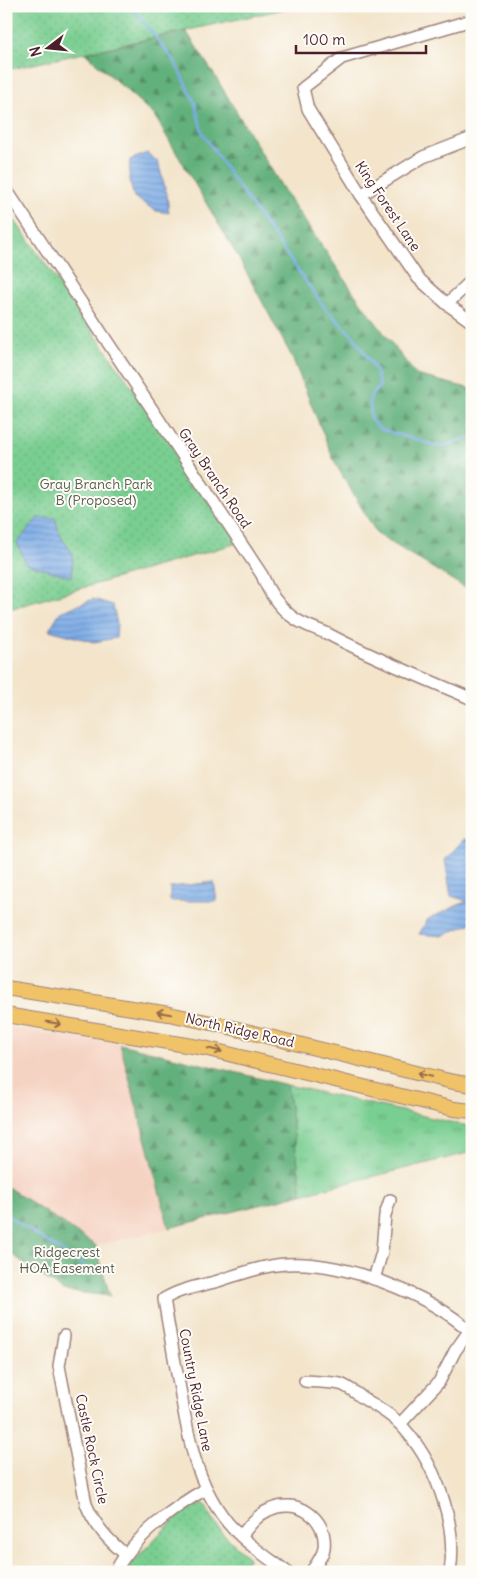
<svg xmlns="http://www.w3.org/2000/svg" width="478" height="1578" font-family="Delius,sans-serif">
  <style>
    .built { fill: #f5d3c2 }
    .grass { fill: url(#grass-tufts); stroke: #62765e }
    .forest { fill: url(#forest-firs); stroke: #566853 }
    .park { fill: url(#park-dots); stroke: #62765e }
    .water { fill: url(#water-rules); stroke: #636689 }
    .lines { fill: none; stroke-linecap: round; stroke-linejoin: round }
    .stream { stroke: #7cace7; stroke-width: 2.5 }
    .minor-casing { stroke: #9e827a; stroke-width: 14 }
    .major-casing { stroke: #9e827a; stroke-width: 16 }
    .minor { stroke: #fff; stroke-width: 11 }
    .major { stroke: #f0c369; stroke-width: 14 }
    .oneway { stroke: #956947 }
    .labels { text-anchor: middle; stroke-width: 4; stroke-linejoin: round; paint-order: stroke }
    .street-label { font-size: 14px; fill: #4a1f2b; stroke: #fdfcf7 }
    .park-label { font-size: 14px; fill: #5a5c4f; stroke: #fdfcf7 }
  </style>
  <defs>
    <pattern id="grass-tufts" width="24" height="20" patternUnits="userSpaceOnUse" patternTransform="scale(1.25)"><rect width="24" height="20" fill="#79ce91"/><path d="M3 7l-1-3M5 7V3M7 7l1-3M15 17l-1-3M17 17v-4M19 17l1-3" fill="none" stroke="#6ab07d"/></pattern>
    <pattern id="forest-firs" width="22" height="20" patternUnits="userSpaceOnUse" patternTransform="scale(1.25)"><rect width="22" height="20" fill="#62b17b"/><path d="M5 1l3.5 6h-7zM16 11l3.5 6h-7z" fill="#538f65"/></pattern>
    <pattern id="park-dots" width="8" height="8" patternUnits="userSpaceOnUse" patternTransform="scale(1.25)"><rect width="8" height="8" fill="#79ce91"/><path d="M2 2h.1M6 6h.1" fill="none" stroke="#6ab07d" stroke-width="1.8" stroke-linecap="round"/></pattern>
    <pattern id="water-rules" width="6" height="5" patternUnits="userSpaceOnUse" patternTransform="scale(1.25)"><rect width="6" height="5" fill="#7cace7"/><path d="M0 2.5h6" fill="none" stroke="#688bbb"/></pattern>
  </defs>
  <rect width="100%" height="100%" fill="#fdfcf7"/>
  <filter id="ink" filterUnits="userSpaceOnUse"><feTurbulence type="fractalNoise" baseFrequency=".02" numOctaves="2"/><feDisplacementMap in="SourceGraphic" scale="10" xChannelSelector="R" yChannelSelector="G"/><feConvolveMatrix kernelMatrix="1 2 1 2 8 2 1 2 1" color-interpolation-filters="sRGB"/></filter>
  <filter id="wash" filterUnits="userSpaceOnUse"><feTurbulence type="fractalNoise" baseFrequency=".0096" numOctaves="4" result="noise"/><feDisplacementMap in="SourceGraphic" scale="20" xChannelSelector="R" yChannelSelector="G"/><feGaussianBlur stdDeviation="1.12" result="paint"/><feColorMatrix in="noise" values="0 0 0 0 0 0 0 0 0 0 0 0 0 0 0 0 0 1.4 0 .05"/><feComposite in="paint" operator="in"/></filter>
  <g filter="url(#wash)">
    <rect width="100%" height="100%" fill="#f3e4ca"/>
    <polygon class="built" points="6,1027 120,1044 169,1228 96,1246 6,1186"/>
    <polygon class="grass" points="287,1085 472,1127 472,1152 302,1194"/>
    <g class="forest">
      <polygon points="186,31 215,76 285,192 361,303 416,375 472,389 472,592 377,534 335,463 292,357 238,257 154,115 85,53"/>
      <polygon points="120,1044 287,1085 302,1194 169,1228"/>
      <polygon points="6,1186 96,1246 110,1296 63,1291 6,1250"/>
    </g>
    <g class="park">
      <polygon points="6,6 298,6 6,70"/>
      <polygon points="6,208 241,542 6,610"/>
      <path d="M201,1504l5,3 15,25 28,26 -9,14h-112l4,-9c19,-19 43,-50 69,-59z"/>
    </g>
    <g class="water">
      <polygon points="147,153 158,162 167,195 169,213 156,211 134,197 129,179 130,160"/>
      <polygon points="38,518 55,518 61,537 73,554 72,577 26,564 17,543"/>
      <polygon points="93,599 113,605 117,624 116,638 94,642 49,630 60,612"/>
      <polygon points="464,839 472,840 472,923 442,936 419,934 428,919 467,901 451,896 445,860"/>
      <polygon points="214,882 217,901 170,901 170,887"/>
    </g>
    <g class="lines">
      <g class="stream">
        <polyline points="131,6 175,62 195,103 202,132 228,172 324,307 354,337 375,369 380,386 370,397 371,420 380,429 440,447 472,437"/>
        <polyline points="6,1215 91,1270"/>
      </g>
    </g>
  </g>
  <g filter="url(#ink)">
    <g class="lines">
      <g class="minor-casing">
        <g id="minor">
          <polyline points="472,20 342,58 303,88 308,109 361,195 418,278 447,304 472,322"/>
          <path d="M6,189l256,386c6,16 15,30 29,41 11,9 24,12 37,18 47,25 96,44 144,65"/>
          <polyline points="361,195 423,157 472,138"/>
          <polyline points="447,304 472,280"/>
          <polyline points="374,1279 382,1252 385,1215 390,1200"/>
          <path d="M64,1336l-5,30 27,138c9,22 22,36 40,51"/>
          <path d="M305,1381c11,1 24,1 35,3 8,2 18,11 26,16 12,7 24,14 34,24 35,37 58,98 50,148"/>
          <polyline points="400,1424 439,1382 455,1351 472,1327"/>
          <path d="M241,1536c8,-10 16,-21 28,-26 27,-13 59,7 55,38 -1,8 -8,17 -13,24"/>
          <path d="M115,1572c17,-33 60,-66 91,-83"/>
          <path d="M287,1572c-20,-15 -43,-30 -59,-49 -32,-39 -40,-86 -48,-134 -6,-30 -11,-60 -16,-90 16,-10 36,-13 54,-18 22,-7 44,-15 67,-17 57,-4 145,30 187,69"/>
        </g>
      </g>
      <g class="major-casing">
        <g id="major">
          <polyline points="6,988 169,1014 221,1025 449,1081 472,1085"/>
          <polyline points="6,1015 204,1048 454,1109 472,1111"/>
        </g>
      </g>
      <use href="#minor" class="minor"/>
      <use href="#major" class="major"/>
    </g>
    <defs><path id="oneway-shaft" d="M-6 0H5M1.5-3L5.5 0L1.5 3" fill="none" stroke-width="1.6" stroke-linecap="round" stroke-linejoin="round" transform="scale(1.25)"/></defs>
    <g class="oneway">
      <use href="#oneway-shaft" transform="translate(164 1013) rotate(-170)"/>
      <use href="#oneway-shaft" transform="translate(54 1023) rotate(9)"/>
      <use href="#oneway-shaft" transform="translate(215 1050) rotate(14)"/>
      <use href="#oneway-shaft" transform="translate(424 1075) rotate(-166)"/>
    </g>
  </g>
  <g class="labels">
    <g class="street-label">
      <text transform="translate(388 206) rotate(56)" y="5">King Forest Lane</text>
      <text transform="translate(215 478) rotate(56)" y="5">Gray Branch Road</text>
      <text transform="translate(240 1030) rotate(13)" y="5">North Ridge Road</text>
      <text transform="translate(196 1390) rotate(79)" y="5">Country Ridge Lane</text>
      <text transform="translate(92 1449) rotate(78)" y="5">Castle Rock Circle</text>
    </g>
    <g class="park-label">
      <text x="96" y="489">Gray Branch Park<tspan x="96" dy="16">B (Proposed)</tspan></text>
      <text x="67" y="1257">Ridgecrest<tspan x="67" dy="16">HOA Easement</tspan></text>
    </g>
  </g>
  <rect width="478" height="1578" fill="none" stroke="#fdfcf7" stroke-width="25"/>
  <g transform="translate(48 48) rotate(254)" stroke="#fdfcf7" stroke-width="4" paint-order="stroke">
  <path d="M0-4L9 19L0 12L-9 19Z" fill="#4a1f2b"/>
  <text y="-8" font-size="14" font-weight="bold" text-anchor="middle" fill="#4a1f2b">N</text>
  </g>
  <path d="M296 45v8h130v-8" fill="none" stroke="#4a1f2b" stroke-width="2.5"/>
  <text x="303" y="45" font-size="15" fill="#4a1f2b" stroke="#fdfcf7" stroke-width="4" paint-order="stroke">100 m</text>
</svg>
